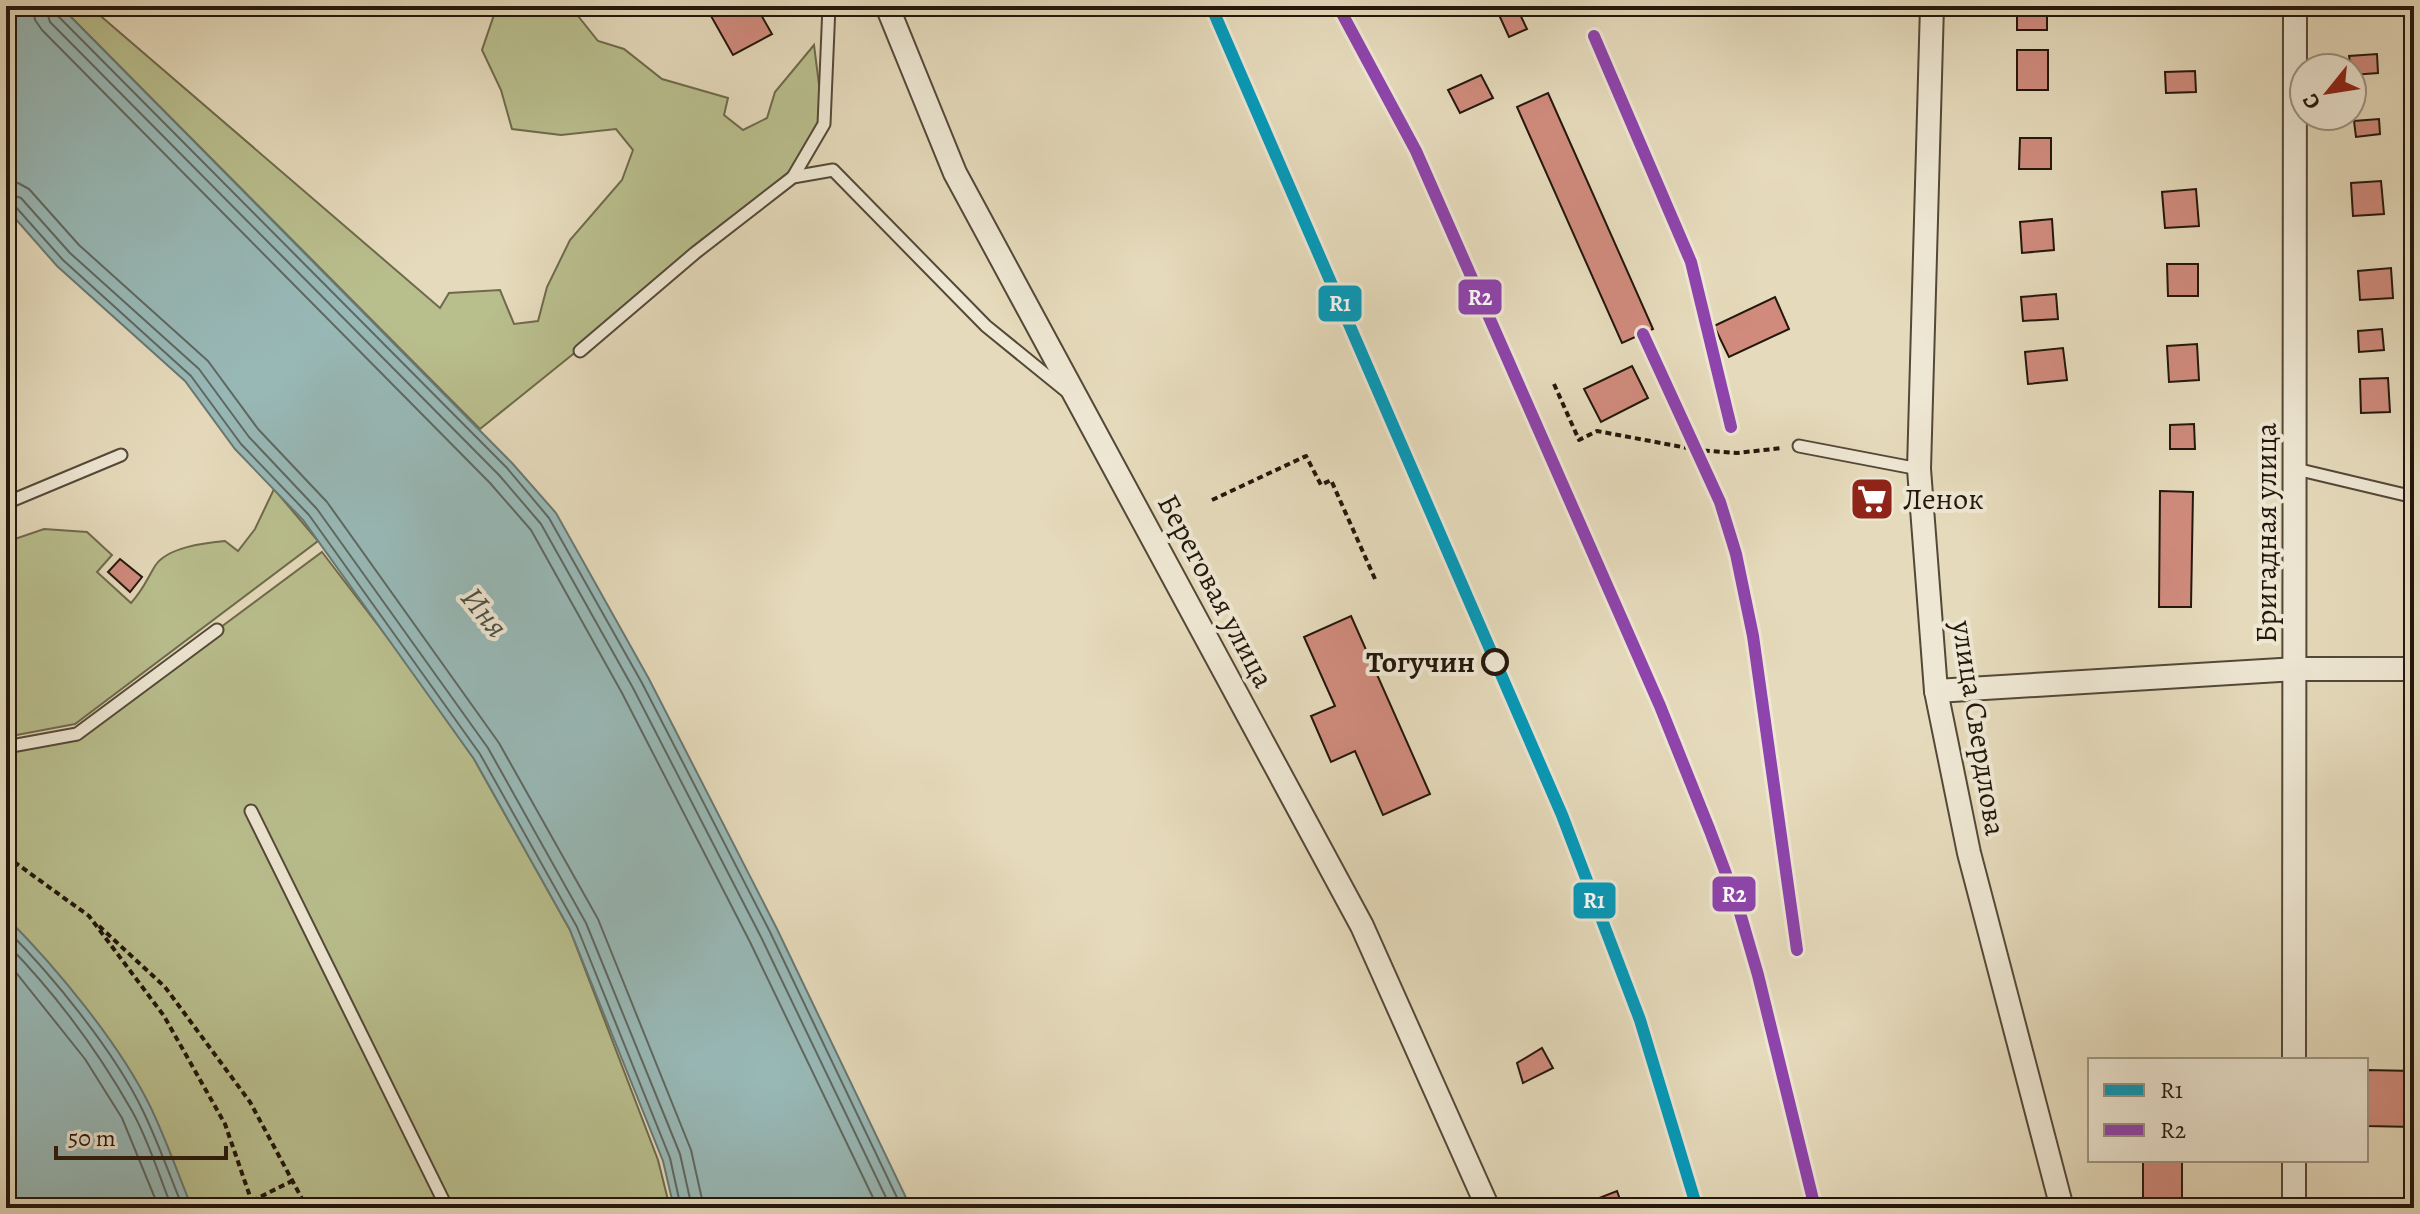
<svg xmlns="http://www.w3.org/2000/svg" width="2420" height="1214" font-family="Alegreya,serif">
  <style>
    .green { fill: #b9be8d; stroke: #6e6a4c; stroke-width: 2 }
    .water { fill: #98b9b7; stroke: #697873; stroke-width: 2 }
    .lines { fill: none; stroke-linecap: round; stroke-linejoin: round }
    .shore { stroke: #5e6862; stroke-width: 2 }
    .building { fill: #d08b7d; stroke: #23170c; stroke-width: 2 }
    .lane-casing { stroke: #544838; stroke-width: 15 }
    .street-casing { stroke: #544838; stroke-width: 26 }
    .path { stroke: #23170c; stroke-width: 4; stroke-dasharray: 6 4; stroke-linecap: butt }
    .lane { stroke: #eee7d3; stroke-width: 11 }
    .street { stroke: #eee7d3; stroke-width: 22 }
    .rail-1-casing { stroke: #eee7d3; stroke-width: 18 }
    .rail-2-casing { stroke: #eee7d3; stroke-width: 18 }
    .rail-1 { stroke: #049abb; stroke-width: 12 }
    .rail-2 { stroke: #8e44ad; stroke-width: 12 }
    .stop-dot { fill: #eee7d3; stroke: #23170c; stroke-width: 4 }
    .labels { text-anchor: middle; stroke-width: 8; stroke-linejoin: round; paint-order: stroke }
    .poi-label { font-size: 30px; fill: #23170c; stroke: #eee7d3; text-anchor: start }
    .street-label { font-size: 30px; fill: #23170c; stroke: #eee7d3 }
    .stop-label { font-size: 30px; font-weight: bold; fill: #23170c; stroke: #eee7d3; text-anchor: end }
    .water-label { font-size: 32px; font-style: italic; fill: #4c5048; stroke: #eee7d3 }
    .line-badge { stroke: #eee7d3; stroke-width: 3 }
    .badge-label { font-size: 22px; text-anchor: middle; font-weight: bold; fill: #fff }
  </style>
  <rect width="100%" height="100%" fill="#e5dabb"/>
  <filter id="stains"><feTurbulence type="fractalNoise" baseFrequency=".0025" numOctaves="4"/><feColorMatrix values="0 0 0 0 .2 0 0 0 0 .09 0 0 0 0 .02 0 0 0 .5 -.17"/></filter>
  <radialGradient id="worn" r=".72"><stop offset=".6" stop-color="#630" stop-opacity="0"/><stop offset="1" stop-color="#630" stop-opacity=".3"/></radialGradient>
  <g class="green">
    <polygon points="60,6 89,6 440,308 449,293 500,290 514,324 538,321 547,287 570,240 622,180 633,150 616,129 561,135 512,129 501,90 482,50 497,6 570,6 598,41 624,49 662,79 728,98 724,115 743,130 767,118 775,92 814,45 824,124 793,177 480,429"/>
    <path d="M274,489l44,52 -243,183 -69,13v-195l38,-13 43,3 25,23 -15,17 34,31c12,-13 15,-22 24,-37 12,-19 50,-23 70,-25l13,10 17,-22z"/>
    <polygon points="322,552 400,654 474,759 570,930 658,1160 670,1208 6,1208 6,746 77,734"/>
  </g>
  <g class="water">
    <polygon points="6,6 60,6 512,463 556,513 649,679 777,929 911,1208 674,1208 663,1161 570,930 474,759 303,520 235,449 185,381 57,266 6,208"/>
    <path d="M6,917c50,50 113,126 144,189 16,33 28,68 42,102h-186z"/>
  </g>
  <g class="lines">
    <g class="shore">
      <polyline points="33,6 35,20 42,30 490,483 531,530 622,693 750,942 878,1208"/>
      <polyline points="45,6 50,22 499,475 541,524 633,688 761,937 891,1208"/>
      <polyline points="55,6 57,15 507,468 549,518 642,683 770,932 902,1208"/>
      <polyline points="6,181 18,183 29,189 79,245 208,361 258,429 327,502 499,743 598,919 691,1150 704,1208"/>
      <polyline points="6,193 21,198 70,253 199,369 249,437 317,509 488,748 586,923 680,1154 692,1208"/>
      <polyline points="6,203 14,205 63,260 191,376 241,444 309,515 480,754 577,927 670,1158 681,1208"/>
      <path d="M6,929c46,46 109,123 137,182 15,31 27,65 40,97"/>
      <path d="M6,943c48,49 92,108 126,168 17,30 27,65 40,97"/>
      <polyline points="6,960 85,1059 122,1118 159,1208"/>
    </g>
  </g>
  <g class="building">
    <polygon points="730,6 756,6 772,34 733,55 711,16"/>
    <polygon points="1495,6 1516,6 1527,29 1509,37"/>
    <rect x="2017" y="6" width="30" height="24"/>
    <polygon points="2172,6 2205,6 2205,15 2172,13"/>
    <rect x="2017" y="50" width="31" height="40"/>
    <polygon points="2377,54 2378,73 2352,75 2349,56"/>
    <polygon points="2195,71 2196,92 2166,93 2165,72"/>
    <polygon points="1481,75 1493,98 1460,113 1448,90"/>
    <polygon points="1548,93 1653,329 1622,343 1517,107"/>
    <polygon points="2379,119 2380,134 2356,137 2354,121"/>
    <polygon points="2020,138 2051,138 2051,169 2019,169"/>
    <polygon points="2381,181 2384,214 2353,216 2351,183"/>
    <polygon points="2196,189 2199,226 2165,228 2162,192"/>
    <polygon points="2052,219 2054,250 2022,253 2020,222"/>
    <polygon points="2167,264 2198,264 2198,296 2168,296"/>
    <polygon points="2391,268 2393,298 2360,300 2358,271"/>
    <polygon points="2056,294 2058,319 2023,321 2021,297"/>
    <polygon points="1775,297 1789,329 1729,357 1714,326"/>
    <polygon points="2382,329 2384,350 2359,352 2358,331"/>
    <polygon points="2197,344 2199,380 2169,382 2167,346"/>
    <polygon points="2063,348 2067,380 2028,384 2025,352"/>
    <polygon points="1632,366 1648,398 1601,422 1584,389"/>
    <polygon points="2388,378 2390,412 2361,413 2360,379"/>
    <polygon points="2194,424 2195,449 2170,449 2170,425"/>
    <polygon points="1855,487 1891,491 1888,510 1853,507"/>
    <polygon points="2160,491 2193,492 2191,607 2159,607"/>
    <polygon points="120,559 142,577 130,592 108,572"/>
    <polygon points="1351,616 1430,794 1383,815 1355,751 1331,762 1311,716 1335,706 1304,637"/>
    <polygon points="1542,1048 1553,1068 1523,1083 1517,1063"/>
    <polygon points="2366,1070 2414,1071 2414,1127 2366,1126"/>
    <rect x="2143" y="1160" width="39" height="48"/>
    <polygon points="1617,1191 1623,1208 1582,1208 1581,1205"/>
  </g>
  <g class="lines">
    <g class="lane-casing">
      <g id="lane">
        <polyline points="793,177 824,124 829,6"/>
        <polyline points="580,351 695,253 793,177 833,170 986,326 1066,391"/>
        <polyline points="1799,446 1919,469"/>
        <polyline points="2296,469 2414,497"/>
        <polyline points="6,503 121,455"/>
        <polyline points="6,747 77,734 217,630"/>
        <polyline points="251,811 447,1208"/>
      </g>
    </g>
    <g class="street-casing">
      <g id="street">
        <polyline points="887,6 955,173 1362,926 1488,1208"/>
        <polyline points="1932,6 1919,469 1936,691 1969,853 2062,1208"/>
        <polyline points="1936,691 2296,669 2414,669"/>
        <polyline points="2294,1060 2295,6"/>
        <polyline points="2294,1208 2294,1160"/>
      </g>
    </g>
    <g class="path">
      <polyline points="220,6 246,13 277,6"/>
      <polyline points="1554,384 1579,440 1597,431 1698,450 1737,453 1782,448"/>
      <polyline points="1212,500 1306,456 1321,485 1331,480 1375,579"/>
      <polyline points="6,856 89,916 164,1016 225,1124 254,1208"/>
      <polyline points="99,926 165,987 250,1102 307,1208"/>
      <polyline points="252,1201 292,1181"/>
    </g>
    <use href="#lane" class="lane"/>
    <use href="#street" class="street"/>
    <g class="rail-1-casing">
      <polyline id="rail-1" points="1211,6 1562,815 1640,1020 1697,1208"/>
    </g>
    <g class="rail-2-casing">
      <g id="rail-2">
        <polyline points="1338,6 1416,151 1660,706 1710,831 1738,906 1758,975 1815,1208"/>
        <polyline points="1594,36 1691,262 1731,427"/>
        <polyline points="1643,334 1720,502 1736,554 1753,636 1797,950"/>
      </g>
    </g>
    <use href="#rail-1" class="rail-1"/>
    <use href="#rail-2" class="rail-2"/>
  </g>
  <defs>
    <g id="supermarket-square" transform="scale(2.3)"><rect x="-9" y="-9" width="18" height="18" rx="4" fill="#8f2418" stroke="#eee7d3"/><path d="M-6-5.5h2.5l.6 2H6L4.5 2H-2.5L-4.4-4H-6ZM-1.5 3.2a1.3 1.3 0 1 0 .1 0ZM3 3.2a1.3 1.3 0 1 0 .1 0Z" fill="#fff"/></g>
  </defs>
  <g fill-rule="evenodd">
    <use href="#supermarket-square" x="1872" y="499"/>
  </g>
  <circle class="stop-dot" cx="1495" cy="662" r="12"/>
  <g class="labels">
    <g class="poi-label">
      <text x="1903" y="509">Ленок</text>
    </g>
    <g class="street-label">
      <text transform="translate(2266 533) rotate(-90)" y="10">Бригадная улица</text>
      <text transform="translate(1216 591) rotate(62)" y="10">Береговая улица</text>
      <text transform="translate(1979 728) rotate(81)" y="10">улица Свердлова</text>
    </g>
    <g class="stop-label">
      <text x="1475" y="672">Тогучин</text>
    </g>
    <g class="water-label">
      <text transform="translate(485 612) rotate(51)" y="11">Иня</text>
    </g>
  </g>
  <g class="line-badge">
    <rect x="1457" y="278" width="46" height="38" rx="8" fill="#8e44ad"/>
    <rect x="1317" y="284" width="46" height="39" rx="8" fill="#049abb"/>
    <rect x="1711" y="875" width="46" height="38" rx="8" fill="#8e44ad"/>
    <rect x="1572" y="881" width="45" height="39" rx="8" fill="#049abb"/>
  </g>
  <g class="badge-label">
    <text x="1480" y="305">R2</text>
    <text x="1340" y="311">R1</text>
    <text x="1734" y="902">R2</text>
    <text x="1594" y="908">R1</text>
  </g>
  <rect width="2420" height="1214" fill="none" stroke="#e5dabb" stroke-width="32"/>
  <rect x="8" y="8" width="2404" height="1198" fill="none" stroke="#23170c" stroke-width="4"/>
  <rect x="16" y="16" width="2388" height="1182" fill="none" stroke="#23170c" stroke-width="2"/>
  <rect x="2088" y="1058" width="280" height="104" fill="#eee7d3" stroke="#9d9483" stroke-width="2"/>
  <rect x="2104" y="1084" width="40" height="12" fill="#049abb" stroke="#9d9483" stroke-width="2"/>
  <text x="2160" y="1098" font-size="24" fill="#23170c">R1</text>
  <rect x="2104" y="1124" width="40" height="12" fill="#8e44ad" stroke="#9d9483" stroke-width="2"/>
  <text x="2160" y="1138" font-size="24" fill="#23170c">R2</text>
  <g transform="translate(2328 92) rotate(240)"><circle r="38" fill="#eee7d3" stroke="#9d9483" stroke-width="2"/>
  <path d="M0-6L14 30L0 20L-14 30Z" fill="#8f2418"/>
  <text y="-12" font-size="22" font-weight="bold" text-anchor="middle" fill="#23170c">С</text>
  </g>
  <path d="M56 1146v12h170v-12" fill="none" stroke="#23170c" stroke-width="4"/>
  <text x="68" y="1146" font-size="24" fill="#23170c" stroke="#eee7d3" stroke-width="6" paint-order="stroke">50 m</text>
  <rect width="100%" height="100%" filter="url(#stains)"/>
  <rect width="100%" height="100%" fill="url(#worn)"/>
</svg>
